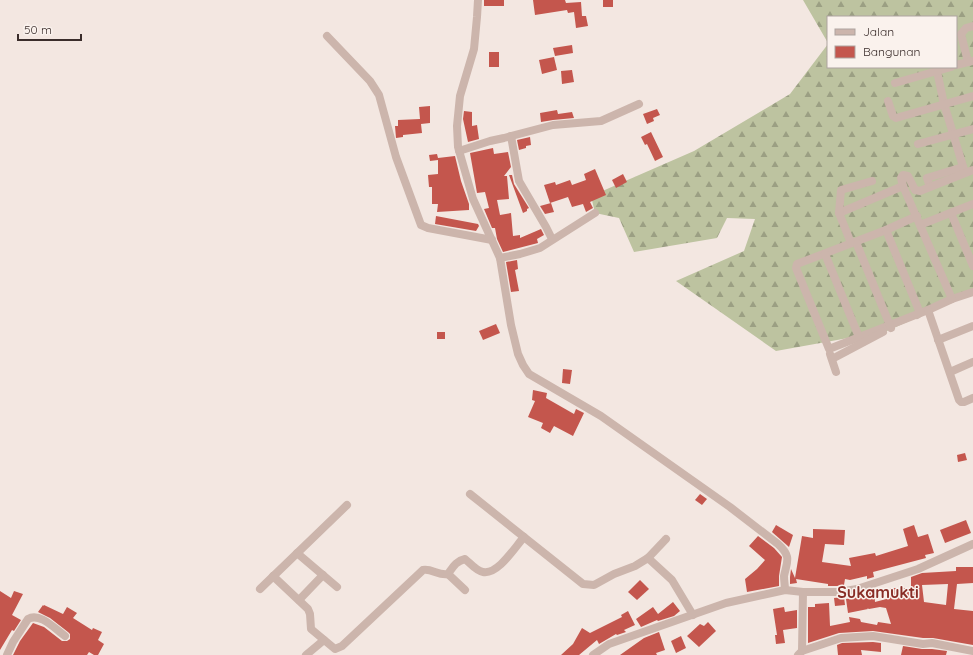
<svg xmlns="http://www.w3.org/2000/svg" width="973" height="655" font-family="Quicksand,sans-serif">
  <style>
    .forest { fill: url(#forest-firs) }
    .building { fill: #c4564d; fill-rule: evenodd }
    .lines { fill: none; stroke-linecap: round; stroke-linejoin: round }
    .minor { stroke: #ccb5ac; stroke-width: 8 }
    .labels { text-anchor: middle; stroke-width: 3; stroke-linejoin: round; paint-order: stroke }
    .quarter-label { font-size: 16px; font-weight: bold; fill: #882c25; stroke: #faf2ed }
  </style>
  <defs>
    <pattern id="forest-firs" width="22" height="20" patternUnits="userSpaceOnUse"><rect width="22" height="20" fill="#bdc3a0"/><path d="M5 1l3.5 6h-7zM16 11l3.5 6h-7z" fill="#9b9f83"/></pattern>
  </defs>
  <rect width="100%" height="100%" fill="#f3e7e1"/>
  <polygon class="forest" points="803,0 973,0 973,290 936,309 887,331 776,351 676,281 744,251 755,219 727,218 717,238 634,252 619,218 595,213 591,196 694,151 790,94 828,44 828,67 956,67 956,17 828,17 828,43"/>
  <g class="building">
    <rect x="484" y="0" width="20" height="6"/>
    <polygon points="533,0 565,0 566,3 581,2 582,16 586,16 588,26 576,28 574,12 568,13 567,10 535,15"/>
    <rect x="603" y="0" width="10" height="7"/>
    <polygon points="572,45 573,53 555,56 553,48"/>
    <rect x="489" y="52" width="10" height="15"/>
    <polygon points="554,57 557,70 542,74 539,60"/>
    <polygon points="572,70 574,82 562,84 561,71"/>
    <polygon points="430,106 430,123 421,124 422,133 403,135 403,137 396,138 395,126 398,126 398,120 420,119 419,107"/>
    <polygon points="657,109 660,115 653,118 654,121 647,124 643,114"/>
    <polygon points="557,110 558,114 572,112 574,118 553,120 541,122 540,113"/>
    <polygon points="464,111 472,112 472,126 477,125 479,139 468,142 463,119"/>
    <polygon points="651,132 663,157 655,161 647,144 645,145 641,137"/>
    <polygon points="530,137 531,145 526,146 526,148 519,150 517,140"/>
    <polygon points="493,148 494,154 508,152 511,167 504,176 507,176 509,199 497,200 500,215 511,213 513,236 520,235 520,238 541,229 544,235 537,239 538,243 503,252 497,239 495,228 492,228 484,209 489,208 485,192 477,193 470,153"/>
    <polygon points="437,154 438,158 455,156 461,181 469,204 469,210 437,212 438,204 432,204 432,187 429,187 428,175 438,174 438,160 430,161 429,155"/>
    <polygon points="595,169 606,195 590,202 593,208 586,212 583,204 572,207 568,197 550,203 544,185 555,182 556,185 570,180 572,185 586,180 584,174"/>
    <polygon points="623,174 627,182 616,188 612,180"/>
    <polygon points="509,175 512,175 514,184 529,208 527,209 527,211 523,213"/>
    <polygon points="551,203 554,212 545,214 540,206"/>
    <polygon points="436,216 478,224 479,226 476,231 435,224"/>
    <polygon points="517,260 518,269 515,270 519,291 511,292 506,262"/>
    <polygon points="496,324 500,333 483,340 479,331"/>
    <rect x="437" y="332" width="8" height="7"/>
    <polygon points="563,369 572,370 570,384 562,383"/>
    <polygon points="533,390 547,393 546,398 574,414 576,409 584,413 573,436 554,426 550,433 541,428 543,423 528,417 535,401 532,400"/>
    <polygon points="965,453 967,460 958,462 957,455"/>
    <polygon points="700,494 707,499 702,505 695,500"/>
    <polygon points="966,520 971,533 945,543 940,530"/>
    <polygon points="776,525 793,535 789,547 772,532"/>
    <polygon points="914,525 918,537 928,534 934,553 925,555 926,558 873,572 874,577 867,579 867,576 850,580 845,579 844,585 837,586 828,586 828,584 796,579 797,583 790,584 790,577 791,569 795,578 802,536 813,538 813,529 845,530 844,545 825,544 822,562 851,566 849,558 875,553 876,556 908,546 903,529"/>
    <polygon points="758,536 774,548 782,557 779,576 779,586 747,592 745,579 757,569 765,560 749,546"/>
    <path d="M956,567h17v16l-16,1 -3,25 19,2v34l-40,-7h-10l-50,-7 -34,2 -31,10v-36h7v-3l14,-1 1,23 20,-4 -1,-5 11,2 1,3 16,3 1,-3 13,2 -5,-16 -6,-1 -11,2 -2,-1 1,1 -20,4 -2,-14 13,-2v-2l7,-1 1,-2 7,-3 1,13 15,-4v-10h21v-11l11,-4 34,-2zM948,584l-2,21 -22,-3 -2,-17z"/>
    <polygon points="640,580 649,589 637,600 628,592"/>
    <polygon points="0,591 11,598 14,591 23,594 12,615 21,620 14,631 12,630 0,650"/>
    <polygon points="844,597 845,605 835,606 834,598"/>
    <polygon points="673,602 680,611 674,616 658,621 657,620 641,627 636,619 653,607 658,614"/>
    <polygon points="43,605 44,606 44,605 63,614 67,607 77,613 73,618 92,630 93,628 102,632 98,640 104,644 98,655 94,655 89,652 87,655 13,655 20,641 33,623 44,627 62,641 67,641 70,639 70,634 68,632 50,618 38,612"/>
    <polygon points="784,607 785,612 797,610 797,628 783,630 785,643 776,644 775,635 777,635 773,609"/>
    <polygon points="628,611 635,625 624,630 626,632 617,635 616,634 599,644 597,640 579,655 561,655 573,644 582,628 590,633 622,617 621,615"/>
    <polygon points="708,622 716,631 699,647 687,636 700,624 704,626"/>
    <polygon points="659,632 665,650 656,653 657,655 620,655 644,638"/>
    <polygon points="681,636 686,648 676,653 671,641"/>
    <polygon points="873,642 881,643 881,652 861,650 862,655 838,655 837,645 842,643"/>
    <polygon points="903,646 922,649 932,649 947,651 946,655 901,655"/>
  </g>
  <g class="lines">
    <g class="minor">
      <path d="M478,0l-1,17 -3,32 -14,47 -3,30 1,21 15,52 27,59 11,67 7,29 5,11 6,9 72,42 129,91 48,37c14,13 9,17 6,32 0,5 1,9 1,14"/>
      <polyline points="327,36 370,81 379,95 396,157 421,225 428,228 492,240"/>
      <polyline points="968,62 961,34 966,28 973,26"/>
      <polyline points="956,65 973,61"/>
      <polyline points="937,71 944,104 965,173"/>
      <polyline points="895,83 951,67"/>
      <polyline points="888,101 893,116 896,118 973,96"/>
      <polyline points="511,136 519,181 546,227 552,239"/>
      <polyline points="918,144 973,129"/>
      <polyline points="459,151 490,141 504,138 553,125 601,121 639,104"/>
      <polyline points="930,187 927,178 963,167"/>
      <polyline points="839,213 903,186"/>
      <polyline points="951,213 973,266"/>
      <polyline points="917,216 886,230 797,264 796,268 829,349 928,310 952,299 973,292"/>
      <polyline points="920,225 973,204"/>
      <polyline points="886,230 920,313 917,315"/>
      <polyline points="856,242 891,328"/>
      <polyline points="851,243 839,213 841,190 872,181"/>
      <polyline points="825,254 861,342"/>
      <polyline points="500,258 520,254 540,248 595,213"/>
      <polyline points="952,299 903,186 901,178 903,175 908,176 915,190 920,191 973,170"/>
      <polyline points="928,310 959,400 961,402 964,402 973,398"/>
      <polyline points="938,340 973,326"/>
      <polyline points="830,354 836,372"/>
      <polyline points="832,359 883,332"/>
      <polyline points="950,372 973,362"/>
      <polyline points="470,494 583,584 594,585 614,574 635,566 648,558 672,580 693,615"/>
      <polyline points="297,553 337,587"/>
      <polyline points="648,558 666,539"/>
      <polyline points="448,574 465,590"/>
      <path d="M273,576l35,33 2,5 1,15 24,20 7,-3 81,-76c8,-2 16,6 25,4 5,-7 8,-13 17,-15 5,4 11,12 18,13 15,3 32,-25 41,-35"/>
      <polyline points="260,589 347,505"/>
      <polyline points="299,600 323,575"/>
      <polyline points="802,651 841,638 873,636 923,644 932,643 973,651"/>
      <path d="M7,655l6,-13 15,-23c12,-7 27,10 37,17"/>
      <polyline points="306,655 324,640"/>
      <polyline points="593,655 609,644 726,603 785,590 803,592 839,592 857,589 918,569 973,544"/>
      <polyline points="798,655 802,651 803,592"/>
    </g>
  </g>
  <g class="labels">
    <g class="quarter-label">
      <text x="878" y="598">Sukamukti</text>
    </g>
  </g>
  <rect x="827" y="16" width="130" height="52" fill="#faf2ed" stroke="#ada39f"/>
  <rect x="835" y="29" width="20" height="6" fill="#ccb5ac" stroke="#ada39f"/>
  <text x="863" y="36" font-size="12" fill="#3a2d2b">Jalan</text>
  <rect x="835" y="46" width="20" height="12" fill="#c4564d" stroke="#ada39f"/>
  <text x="863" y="56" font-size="12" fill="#3a2d2b">Bangunan</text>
  <path d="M18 34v6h63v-6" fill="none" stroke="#3a2d2b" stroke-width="2"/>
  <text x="24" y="34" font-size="12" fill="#3a2d2b" stroke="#faf2ed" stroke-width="3" paint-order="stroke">50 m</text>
</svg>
